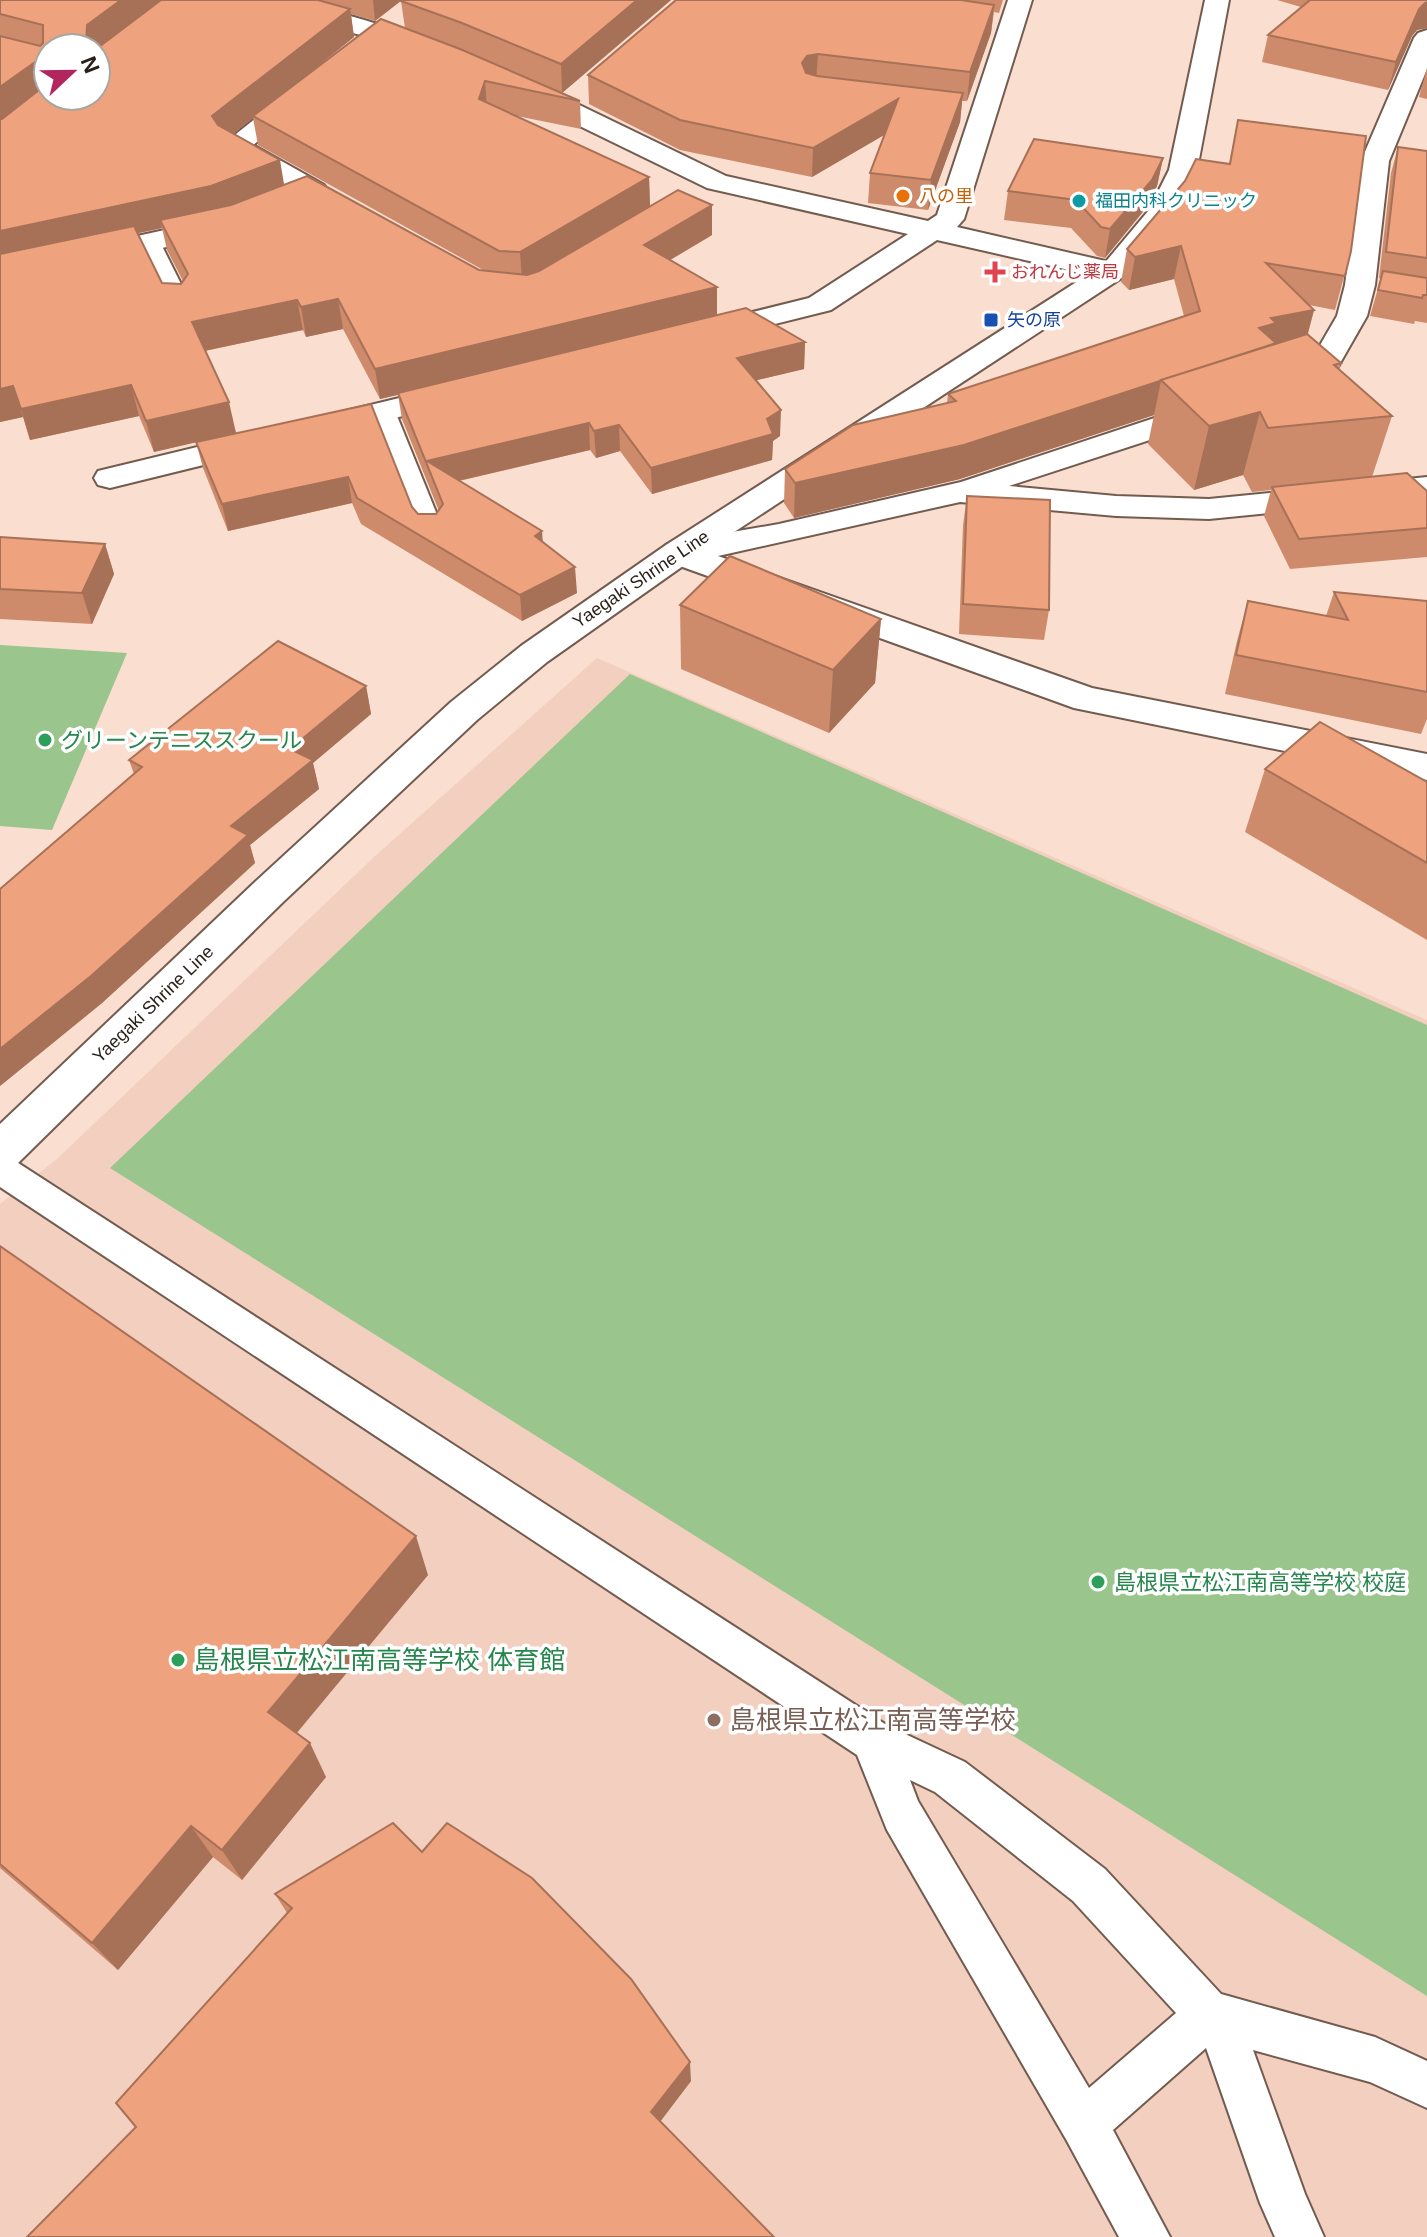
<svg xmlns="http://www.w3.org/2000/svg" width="1427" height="2237" font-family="Arial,'Noto Sans JP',sans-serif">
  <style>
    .built { fill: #f3cfbf }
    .green { fill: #9ac58c }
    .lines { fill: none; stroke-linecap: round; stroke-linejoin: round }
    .service-casing { stroke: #725b4f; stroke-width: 4 }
    .minor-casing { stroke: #725b4f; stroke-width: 4 }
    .secondary-casing { stroke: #725b4f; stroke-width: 4 }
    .service { fill: #fff; fill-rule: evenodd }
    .minor { fill: #fff; fill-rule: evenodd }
    .secondary { fill: #fff; fill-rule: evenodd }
    .wall { fill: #cd8b6c; fill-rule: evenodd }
    .shaded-wall { fill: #a77158 }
    .building { fill: #eea27d; stroke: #a77158; stroke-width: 2 }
    .food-dot { fill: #e8710a; stroke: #fff; stroke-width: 3 }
    .culture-dot { fill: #0f9aa8; stroke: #fff; stroke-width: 3 }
    .health-dot { fill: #e0444e; stroke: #fff; stroke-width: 3 }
    .transit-dot { fill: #1a4fb4; stroke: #fff; stroke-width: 3 }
    .leisure-dot { fill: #2e9e5b; stroke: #fff; stroke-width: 3 }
    .education-dot { fill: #8d6e63; stroke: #fff; stroke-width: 3 }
    .labels { text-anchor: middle; stroke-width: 7; stroke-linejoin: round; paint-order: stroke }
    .far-food-label { font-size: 18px; fill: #c56008; stroke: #fff; text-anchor: start }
    .far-culture-label { font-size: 18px; fill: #0d838f; stroke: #fff; text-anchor: start }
    .far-health-label { font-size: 18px; fill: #be3a42; stroke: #fff; text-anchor: start }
    .far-transit-label { font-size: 18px; fill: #164399; stroke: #fff; text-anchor: start }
    .far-street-label { font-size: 18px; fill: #291f1a; stroke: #fff }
    .leisure-label { font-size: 22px; fill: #27864d; stroke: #fff; text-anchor: start }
    .near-leisure-label { font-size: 26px; fill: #27864d; stroke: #fff; text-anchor: start }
    .near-education-label { font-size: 26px; fill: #785e54; stroke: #fff; text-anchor: start }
  </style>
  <rect width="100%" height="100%" fill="#faded0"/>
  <polygon class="built" points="597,658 1427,1020 1427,2237 0,2237 0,1204 58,1158 374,857"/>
  <g class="green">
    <polygon points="0,645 127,653 52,830 0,826"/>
    <polygon points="630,674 1427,1025 1427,1996 110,1168"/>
  </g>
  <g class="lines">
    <g class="service-casing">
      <g id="service">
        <polygon points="149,235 160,242 192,306 188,311 172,311 168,306 138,242"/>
        <polygon points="383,404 392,406 395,411 444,532 440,538 422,538 418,532 371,411 374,406"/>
        <path d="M0,1155l12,4 876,567 77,36 140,107 116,125 154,43 52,24v47l-57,-26 -117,-32 52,144 19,43h-49l-15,-34 -54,-155 -93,82 57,107h-51l-52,-96 -180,-311 -30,-75 -857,-568zM910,1780l25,12 138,109 103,112 -87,75 -171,-287z"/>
      </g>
    </g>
    <g class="minor-casing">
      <g id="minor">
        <path d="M245,0c64,0 127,21 188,43l4,5 -4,5c-21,6 -45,-10 -65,-16 -40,-11 -80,-21 -120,-32z"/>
        <polygon points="1008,0 1032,0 964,219 957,227 1123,265 1128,271 1123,277 1113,280 937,240 831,310 707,341 696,338 692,332 696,326 809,298 908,234 707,188 516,95 512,89 516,83 534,83 726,176 928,221 937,215"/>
        <polygon points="1427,30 1427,69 1389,161 1375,285 1367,316 1335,372 1293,393 1282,395 1271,393 1266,386 1271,379 1312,359 1337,316 1345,285 1361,161 1414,38 1418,33"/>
        <polygon points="301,87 310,89 314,95 310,101 253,145 324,185 328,191 324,197 314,199 304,197 225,152 221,146 292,89"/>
        <polygon points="224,217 234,220 238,226 234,232 0,284 0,266"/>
        <polygon points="457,384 468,386 473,393 468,400 110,488 98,485 94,478 98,471"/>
        <polygon points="1209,400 1220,403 1225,410 1220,417 1009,486 1116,496 1209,499 1427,477 1427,497 1209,519 1116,516 960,502 718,556 1092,688 1427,754 1427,780 1074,708 666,561 661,553 666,545 680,541 779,524 961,482"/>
      </g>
    </g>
    <g class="secondary-casing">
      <polygon id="secondary" points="1205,0 1229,0 1197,170 1176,212 1123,277 690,561 547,662 477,720 283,902 16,1165 0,1170 0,1124 255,882 451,702 521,646 666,545 1103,265 1149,210 1169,170"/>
    </g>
    <use href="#service" class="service"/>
    <use href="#minor" class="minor"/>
    <use href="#secondary" class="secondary"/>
  </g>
  <g class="wall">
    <path d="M0,0h402l-27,21 -24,-7 3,23 -55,44 106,-53 -4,-27 2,-1h268l-109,93 -65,-28 83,36 1,28 -69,-14 137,62 1,29 -112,66 174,-37 -42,25 47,55 88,27 -1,27 -48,11 24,56 -7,5 -1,19 -120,34 -32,-43 -24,7 -6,-8 -131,31 83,61 35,51 -55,28 -161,-97 -9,-21 -124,28 -25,-63 -7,-26 -42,10 -15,-36 -109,24 -7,-23 -23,5zM48,48h48l-48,48zM253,118l5,27 227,126 -6,-1 -195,-86 -51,-50zM162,228l5,22 16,31 -2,3 -19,-1 -24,-50zM343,329l37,70 18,-4 4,24 37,92 -3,3h-18l-6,-7 -41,-103 -135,29 -31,-82 98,-21 3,7z"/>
    <polygon points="676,0 1003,0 999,13 994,12 991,33 967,101 962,101 960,122 928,210 868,203 870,173 884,135 812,177 680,150 589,104 588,75"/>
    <polygon points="1277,0 1427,0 1427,28 1417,30 1412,36 1388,90 1262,62 1268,35 1301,7"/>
    <polygon points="1427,68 1427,99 1419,97"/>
    <polygon points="1238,120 1351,251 1335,310 1309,305 1314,310 1308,334 1341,363 1339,370 1392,416 1372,477 1427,491 1427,557 1290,569 1264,516 1271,490 1252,492 1243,475 1194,490 1148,444 1154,415 960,479 794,518 784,503 785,469 947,403 948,394 1184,316 1174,279 1129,290 1121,282 1127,249 1229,164"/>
    <polygon points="1398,147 1427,151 1427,323 1415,321 1414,324 1370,316 1381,278 1379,278 1391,173"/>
    <polygon points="1163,158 1157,186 1146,208 1105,258 1097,256 1071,228 1004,220 1008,191"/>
    <polygon points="967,496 1049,610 1044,640 959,634 963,525"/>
    <polygon points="0,537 105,544 114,574 92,624 0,619"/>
    <polygon points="1334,592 1427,601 1427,719 1421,734 1225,694 1237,641 1248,601 1326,616"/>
    <polygon points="680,605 881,619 875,683 829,733 681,669"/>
    <polygon points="366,686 371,714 313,763 319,789 250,845 255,863 102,1003 0,1086 0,889 134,774 129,760"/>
    <polygon points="1265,769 1427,782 1427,940 1245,832"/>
    <polygon points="0,1246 428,1575 296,1733 326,1777 242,1880 213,1857 118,1970 0,1868"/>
    <polygon points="422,1852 691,2081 660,2121 136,2127 287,1913 275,1894"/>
  </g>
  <g class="shaded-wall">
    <polygon points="121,0 166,0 96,52 96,48 86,48 87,25"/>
    <polygon points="373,0 402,0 375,21"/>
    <polygon points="637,0 671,0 562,93 561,64"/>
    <polygon points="1425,3 1427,3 1427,28 1417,30 1412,36 1388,90 1396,62 1419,9"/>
    <polygon points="994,5 991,33 967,101 970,72"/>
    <polygon points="350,9 354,37 218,146 212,116"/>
    <polygon points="818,54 816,83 806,85 802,63 807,56"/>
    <polygon points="38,60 46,89 0,122 0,87"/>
    <polygon points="485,81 487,109 479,99"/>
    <polygon points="963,93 960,122 928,210 931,180"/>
    <polygon points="898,99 896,128 812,177 813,148"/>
    <polygon points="1163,158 1157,186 1146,208 1105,258 1110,229"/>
    <polygon points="280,160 285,190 164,228 160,220 162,228 0,263 0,231"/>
    <polygon points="649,177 650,206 522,281 520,252"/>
    <polygon points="712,205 712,235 645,275 644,245"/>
    <polygon points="1181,246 1174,279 1129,290 1135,257"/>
    <polygon points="717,287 717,317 380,399 375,369"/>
    <polygon points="338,299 343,329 306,337 301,307"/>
    <polygon points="297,300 303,330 199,352 192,322"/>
    <polygon points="1314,310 1305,343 1186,404 1259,328 1271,318"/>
    <polygon points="805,342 804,369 737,385 737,358"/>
    <polygon points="1161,381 1154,415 960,479 794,518 795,483"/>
    <polygon points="131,385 139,416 30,440 21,409"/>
    <polygon points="13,386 23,417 0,422 0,389"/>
    <polygon points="229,402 236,433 154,452 146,421"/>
    <polygon points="781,410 780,436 773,441 772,460 652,494 651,468 767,419"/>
    <polygon points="1260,412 1243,475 1194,490 1209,426"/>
    <polygon points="589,423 590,450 436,486 427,461"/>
    <polygon points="619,425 620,451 596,458 594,431"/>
    <polygon points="348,477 352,503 228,531 222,504"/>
    <polygon points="542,531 544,558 535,536"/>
    <polygon points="105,544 114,574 92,624 82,593"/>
    <polygon points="575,567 577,593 522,621 520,595"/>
    <polygon points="881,619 875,683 829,733 833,670"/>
    <polygon points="366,686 371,714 313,763 319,789 250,845 255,863 102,1003 0,1086 0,1049 231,826 290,749"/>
    <polygon points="416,1536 428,1575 286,1746 268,1712"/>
    <polygon points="310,1743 326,1777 242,1880 222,1850"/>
    <polygon points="191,1826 213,1857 118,1970 92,1943"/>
    <polygon points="690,2062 691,2081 654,2130 651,2112"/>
  </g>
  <g class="building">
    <polygon points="0,0 121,0 87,25 86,47 87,48 48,48 48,64 43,64 42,60 38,60 0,87 0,36 40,46 43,43 43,25 0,14"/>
    <polygon points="161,0 318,0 350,9 212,116 218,125 280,160 211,186 0,231 0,119 2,119 48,83 48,96 96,96 95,48 100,46"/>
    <polygon points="403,0 637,0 561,64 462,23 401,1"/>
    <polygon points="676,0 961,0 994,5 970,72 818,54 807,56 802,63 806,73 817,76 963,93 931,180 870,173 898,99 813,148 680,120 588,75"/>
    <polygon points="1310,0 1427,0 1427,3 1425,3 1419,9 1396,62 1268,35"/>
    <polygon points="381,19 460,49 580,101 485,81 479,99 649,177 520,252 499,251 253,116"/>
    <polygon points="1238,120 1366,136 1351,251 1345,276 1266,263 1314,310 1271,318 1276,323 1259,328 1276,343 964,445 795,483 785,469 853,425 956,401 948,394 1200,311 1181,246 1135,257 1127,249 1185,181 1196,159 1230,164"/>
    <polygon points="1034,139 1163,158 1152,180 1110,229 1101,227 1076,200 1008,191"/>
    <polygon points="1398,147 1427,151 1427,258 1386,252"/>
    <polygon points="307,176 479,270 527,275 539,271 678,190 712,205 644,245 717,287 375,369 338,299 301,307 297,300 192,322 229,402 146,421 131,385 21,409 13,386 0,389 0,254 134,226 162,283 181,284 188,274 160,220 231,205"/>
    <polygon points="1383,271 1427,278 1427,295 1423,295 1422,298 1378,290"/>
    <polygon points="746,308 805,342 737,358 781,410 767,419 773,434 651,468 619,425 594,431 589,423 427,461 542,531 535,536 575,567 520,595 357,498 348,477 222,504 196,442 371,404 412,507 418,514 436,514 443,504 398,393"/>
    <polygon points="1307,334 1341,363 1334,365 1392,416 1268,428 1260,412 1209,426 1161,380"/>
    <polygon points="1407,473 1427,491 1427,528 1299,539 1272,487"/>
    <polygon points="967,496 1050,500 1049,610 963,604"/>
    <polygon points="0,537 105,544 82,593 0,589"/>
    <polygon points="730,556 881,619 833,670 680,605"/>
    <polygon points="1334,592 1427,601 1427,692 1236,655 1248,601 1348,620"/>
    <polygon points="278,641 366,686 290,749 313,760 231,826 248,835 91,976 0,1049 0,889 142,767 129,760"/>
    <polygon points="1320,722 1427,782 1427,863 1265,769"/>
    <polygon points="0,1246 416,1536 268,1712 310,1743 222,1850 191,1826 92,1943 0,1864"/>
    <polygon points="393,1823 422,1852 447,1823 532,1878 631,1979 690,2062 651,2112 774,2237 27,2237 136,2127 116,2103 292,1908 275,1894"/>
  </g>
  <circle class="food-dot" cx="903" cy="196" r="8"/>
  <circle class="culture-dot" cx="1079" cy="201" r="8"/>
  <path class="health-dot" d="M991 260h8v8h8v8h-8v8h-8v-8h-8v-8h8z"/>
  <rect class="transit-dot" x="983" y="312" width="16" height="16" rx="4"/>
  <g class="leisure-dot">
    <circle cx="45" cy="740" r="8"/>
    <circle cx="1098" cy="1582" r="8"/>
    <circle cx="178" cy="1660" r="8"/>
  </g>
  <circle class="education-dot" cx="714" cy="1720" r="8"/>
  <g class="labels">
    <g class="far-food-label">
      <text x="919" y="202">八の里</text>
    </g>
    <g class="far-culture-label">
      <text x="1095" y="207">福田内科クリニック</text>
    </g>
    <g class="far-health-label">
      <text x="1011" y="278">おれんじ薬局</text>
    </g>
    <g class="far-transit-label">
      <text x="1007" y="326">矢の原</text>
    </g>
    <g class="far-street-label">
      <text transform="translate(641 579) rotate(-34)" y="6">Yaegaki Shrine Line</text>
      <text transform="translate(153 1004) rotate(-44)" y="6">Yaegaki Shrine Line</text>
    </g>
    <g class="leisure-label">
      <text x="61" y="748">グリーンテニススクール</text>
      <text x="1114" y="1590">島根県立松江南高等学校 校庭</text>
    </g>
    <g class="near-leisure-label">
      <text x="194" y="1669">島根県立松江南高等学校 体育館</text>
    </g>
    <g class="near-education-label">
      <text x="730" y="1729">島根県立松江南高等学校</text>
    </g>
  </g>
  <g transform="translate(72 72) rotate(68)"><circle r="38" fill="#ffffff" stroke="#a9a5a3" stroke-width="2"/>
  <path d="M0-6L14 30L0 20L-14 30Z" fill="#b22660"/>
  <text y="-12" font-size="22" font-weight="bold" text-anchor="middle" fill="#291f1a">N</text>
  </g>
</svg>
